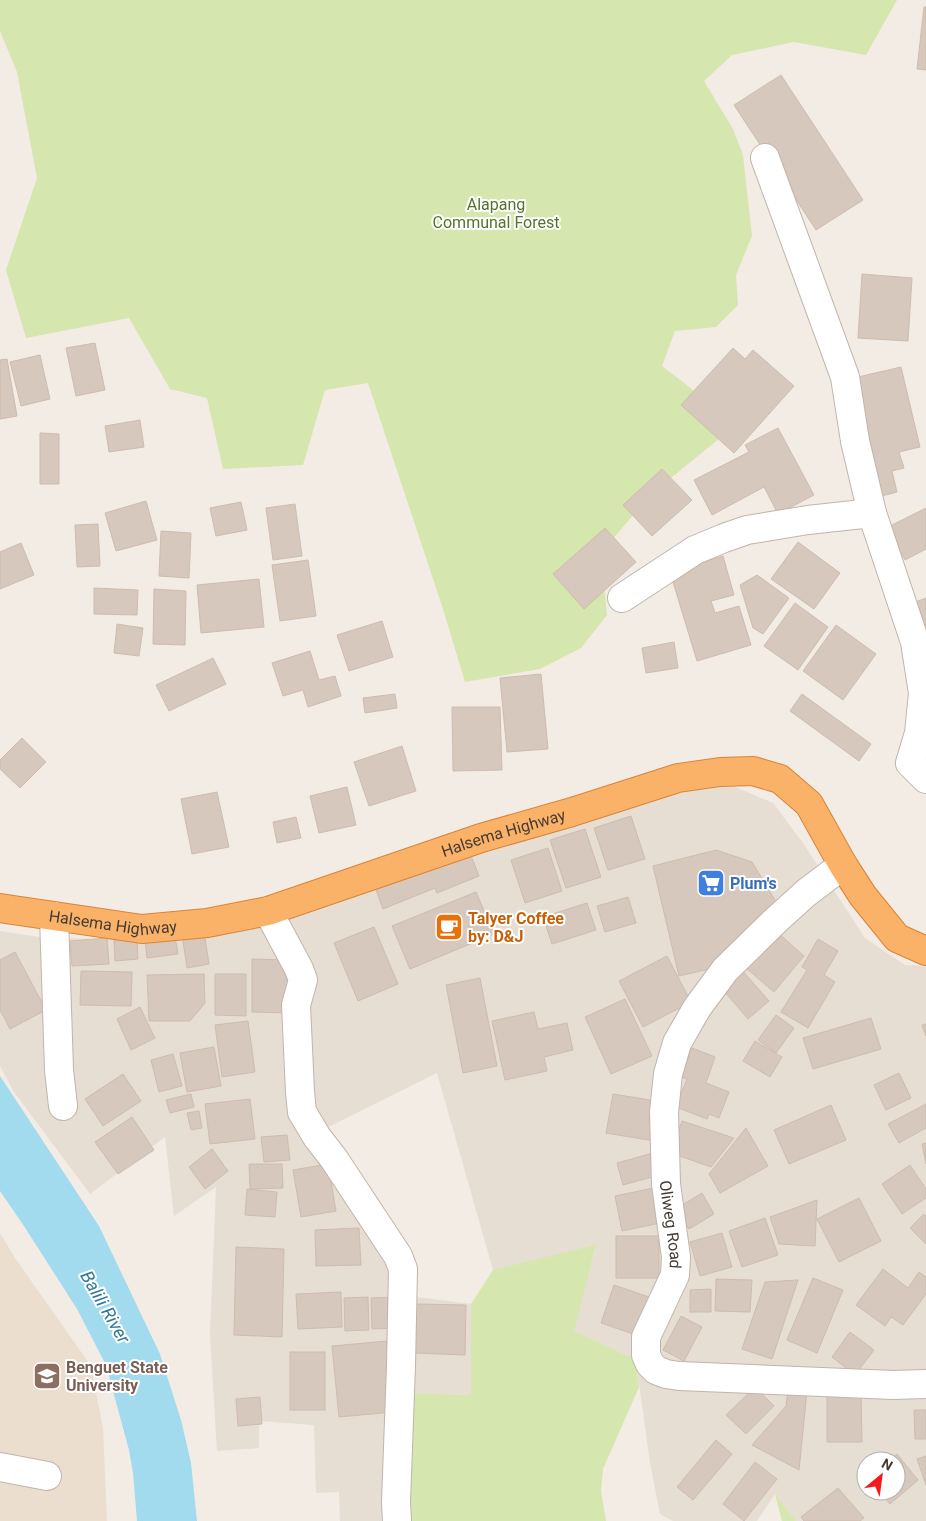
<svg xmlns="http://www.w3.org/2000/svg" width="926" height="1521" font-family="Roboto,sans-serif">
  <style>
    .residential { fill: #e6ddd3; fill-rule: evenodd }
    .education { fill: #ebdecf }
    .green { fill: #d5e6ae }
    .water { fill: #a2dbee }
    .building { fill: #d6c8bd; stroke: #cebcae }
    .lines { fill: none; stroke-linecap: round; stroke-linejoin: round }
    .street-casing { stroke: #c0b5ab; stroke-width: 30 }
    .highway-casing { stroke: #d98438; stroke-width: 30 }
    .street { stroke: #fff; stroke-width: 28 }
    .highway { stroke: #fab268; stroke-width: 28 }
    .labels { text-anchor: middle; stroke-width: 4; stroke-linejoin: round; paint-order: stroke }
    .park-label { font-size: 16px; fill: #52742a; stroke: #fff }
    .street-label { font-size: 16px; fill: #443b35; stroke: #fff }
    .shop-label { font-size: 16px; font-weight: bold; fill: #366cbe; stroke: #fff; text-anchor: start }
    .food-label { font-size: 16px; font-weight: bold; fill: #c56008; stroke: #fff; text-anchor: start }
    .education-label { font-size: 16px; font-weight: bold; fill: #785e54; stroke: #fff; text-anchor: start }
    .water-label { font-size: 18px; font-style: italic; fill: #2c7a96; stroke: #fff }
  </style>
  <rect width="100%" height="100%" fill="#f2ece5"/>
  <path class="residential" d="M686,782l47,4 40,17 30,40 62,95 40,27 21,1v555h-130l-21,-27 -18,27h-84l-13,-7 -10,-51 -14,-102 -63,-30 23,-85 -103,24 -56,-197 -129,64 85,125 1,32 77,10v91l-63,-2 -2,128h-66l-1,-29 -23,1 -2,-68 -55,-4v27l-42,3 -7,-116 6,-148 -42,29 -9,-79 -75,57 -76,-102 -14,-26v-135l45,7 78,1zM866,1461h30v30h-30z"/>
  <polygon class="education" points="0,1233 15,1258 91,1366 103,1428 107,1521 0,1521"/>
  <g class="green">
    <polygon points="0,0 897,0 866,55 794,42 732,55 704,81 733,129 743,155 752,236 736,275 738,305 716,327 675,331 662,366 697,393 720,438 650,495 601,553 607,615 581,648 540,669 465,682 443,609 368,383 325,390 303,465 223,469 207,398 170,389 129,318 26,338 6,270 37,178 17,72 0,31"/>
    <polygon points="596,1245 574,1331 636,1360 639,1387 603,1469 601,1491 606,1521 406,1521 408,1393 471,1395 471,1304 493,1270"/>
    <polygon points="775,1494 796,1521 782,1521"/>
  </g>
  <polygon class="water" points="0,1076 99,1226 160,1354 181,1420 191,1463 197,1521 137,1521 133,1473 129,1450 106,1365 77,1309 24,1226 0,1191"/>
  <g class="building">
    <polygon points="924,7 926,7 926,70 917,69"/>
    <polygon points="781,75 863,200 816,230 734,105"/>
    <polygon points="862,274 912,278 908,341 858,338"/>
    <polygon points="95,343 105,390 76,396 66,348"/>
    <polygon points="733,348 745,359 753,350 794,386 734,453 681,405"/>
    <polygon points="40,355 50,399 21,406 10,362"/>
    <polygon points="7,359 17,416 0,419 0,360"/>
    <polygon points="901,367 920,447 899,452 904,468 892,471 897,492 878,497 855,400 863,398 858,377"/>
    <polygon points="140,420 144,447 109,452 105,426"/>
    <polygon points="778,428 814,495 778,514 764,487 712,515 694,480 749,452 745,445"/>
    <polygon points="40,433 59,434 59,484 40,484"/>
    <polygon points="662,469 692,500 652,536 623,505"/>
    <polygon points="146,501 157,540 116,551 105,513"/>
    <polygon points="241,502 247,530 216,536 210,508"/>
    <polygon points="295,504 302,556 273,560 266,508"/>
    <polygon points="926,508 926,549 905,560 888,527"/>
    <polygon points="98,524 100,566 77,567 75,525"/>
    <polygon points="605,528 636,562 584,609 553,574"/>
    <polygon points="161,531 191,533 189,578 159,576"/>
    <polygon points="798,542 840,573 814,609 771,579"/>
    <polygon points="21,543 34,575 0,589 0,552"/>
    <polygon points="723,556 734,595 711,601 715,613 739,606 751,645 697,661 670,572"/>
    <polygon points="308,560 316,616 280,621 272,565"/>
    <polygon points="757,575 789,598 763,634 753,628 740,585"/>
    <polygon points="259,579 264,627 201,633 197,585"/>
    <polygon points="94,588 138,590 137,615 94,614"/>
    <polygon points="154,589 186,591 185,645 153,644"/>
    <polygon points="926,598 926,633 913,603"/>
    <polygon points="795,603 828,627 798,670 764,646"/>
    <polygon points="382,621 393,657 349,671 337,635"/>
    <polygon points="117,624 143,628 139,656 114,653"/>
    <polygon points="836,625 876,654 843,700 803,671"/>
    <polygon points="674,642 678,668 646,673 642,648"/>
    <polygon points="310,651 319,680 335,676 341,696 308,707 303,690 283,696 272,663"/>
    <polygon points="213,658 226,684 169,711 156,685"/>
    <polygon points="541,674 548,749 507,752 500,678"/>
    <polygon points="395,694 397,708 365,713 363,698"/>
    <polygon points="802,694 871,744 859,761 790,711"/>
    <polygon points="452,707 500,707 502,770 453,771"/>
    <polygon points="22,738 46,762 20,788 0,769 0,760"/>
    <polygon points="402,746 416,791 369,806 354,762"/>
    <polygon points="347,787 356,825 319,833 310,796"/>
    <polygon points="217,792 229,847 192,854 181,799"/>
    <polygon points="631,816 645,859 608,870 594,828"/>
    <polygon points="296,817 301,838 277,843 273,822"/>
    <polygon points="585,829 601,877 566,888 550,840"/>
    <polygon points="548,848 562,891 525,903 511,860"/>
    <polygon points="716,850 752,862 778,905 727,965 679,976 653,866"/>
    <polygon points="470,853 479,876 437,893 435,888 383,909 376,890"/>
    <polygon points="476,892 494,934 410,969 392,926"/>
    <polygon points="628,897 636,923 605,932 597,906"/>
    <polygon points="587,903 596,930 552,944 543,917"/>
    <polygon points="374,927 398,984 358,1001 334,943"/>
    <polygon points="204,932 209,964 187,968 182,935"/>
    <polygon points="777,932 804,956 774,992 746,968"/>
    <polygon points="175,937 178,954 147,958 145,940"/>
    <polygon points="107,938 109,964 72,966 70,941"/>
    <polygon points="137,939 138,959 115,961 114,940"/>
    <polygon points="818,939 838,951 824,975 835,982 808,1028 781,1012 807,970 802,967"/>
    <polygon points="15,952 46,1010 10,1029 0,1010 0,960"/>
    <polygon points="667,956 691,1002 643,1027 619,981"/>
    <polygon points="252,959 288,960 287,1013 252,1012"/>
    <polygon points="740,968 769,1001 748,1019 719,985"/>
    <polygon points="81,971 132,972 131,1006 80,1005"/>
    <polygon points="204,974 205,1003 190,1021 149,1021 147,975"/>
    <polygon points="215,974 246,974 246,1016 215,1015"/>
    <polygon points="480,978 497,1066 463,1073 446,985"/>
    <polygon points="625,999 652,1056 611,1074 585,1017"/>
    <polygon points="140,1007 155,1038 131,1050 117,1019"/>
    <polygon points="534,1012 538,1029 567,1023 573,1050 544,1057 547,1071 505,1080 492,1021"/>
    <polygon points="776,1015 794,1028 776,1053 758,1040"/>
    <polygon points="871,1018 881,1049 813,1069 803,1038"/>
    <polygon points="248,1021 255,1072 222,1077 215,1025"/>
    <polygon points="926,1024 926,1036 922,1025"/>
    <polygon points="755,1041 782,1057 770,1077 743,1061"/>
    <polygon points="214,1047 221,1086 187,1092 180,1053"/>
    <polygon points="692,1048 715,1057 706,1083 729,1092 719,1118 709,1114 707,1119 676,1107 687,1079 681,1077"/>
    <polygon points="173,1054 182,1086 159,1092 151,1060"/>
    <polygon points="899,1073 911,1098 886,1110 874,1085"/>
    <polygon points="123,1074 141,1101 103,1126 85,1099"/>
    <polygon points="191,1094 194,1107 170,1113 166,1100"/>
    <polygon points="613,1094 662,1102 655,1141 606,1133"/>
    <polygon points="250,1099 255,1139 210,1144 205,1104"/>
    <polygon points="926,1104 926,1128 899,1143 888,1124"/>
    <polygon points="831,1105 846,1140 789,1164 774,1130"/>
    <polygon points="199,1111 202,1128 191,1130 187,1113"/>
    <polygon points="132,1117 154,1150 118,1174 95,1142"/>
    <polygon points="682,1121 734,1138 711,1167 671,1153"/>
    <polygon points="746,1128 768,1166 720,1193 709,1174"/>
    <polygon points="287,1135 290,1160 264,1162 261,1137"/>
    <polygon points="926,1143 926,1164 922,1144"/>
    <polygon points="212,1149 228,1171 205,1189 189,1167"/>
    <polygon points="653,1153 659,1175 623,1185 617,1163"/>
    <polygon points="249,1164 282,1164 283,1188 250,1189"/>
    <polygon points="328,1164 336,1211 301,1217 293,1170"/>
    <polygon points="910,1165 926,1189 926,1198 902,1214 882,1184"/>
    <polygon points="658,1187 665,1222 622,1231 615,1196"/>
    <polygon points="247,1189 277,1192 275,1217 245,1215"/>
    <polygon points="702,1193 714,1214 689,1229 677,1208"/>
    <polygon points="859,1198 881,1241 839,1262 817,1219"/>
    <polygon points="817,1200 815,1246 779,1244 770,1217"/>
    <polygon points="924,1214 926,1216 926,1244 910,1228"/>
    <polygon points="765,1218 778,1255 742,1267 729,1231"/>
    <polygon points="359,1228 361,1265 316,1266 315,1230"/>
    <polygon points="722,1233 732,1267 700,1276 690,1242"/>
    <rect x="616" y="1236" width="43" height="42"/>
    <polygon points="236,1247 284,1249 282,1337 234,1335"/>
    <polygon points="883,1269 908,1288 919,1272 926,1277 926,1294 903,1325 891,1317 885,1326 856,1305"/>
    <polygon points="813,1278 843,1290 817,1353 787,1340"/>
    <polygon points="716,1279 752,1280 750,1312 715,1311"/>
    <polygon points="798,1280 772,1359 742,1349 765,1282"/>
    <polygon points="614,1285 649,1297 636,1335 601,1323"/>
    <polygon points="711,1289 711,1312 690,1312 690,1290"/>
    <polygon points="341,1292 342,1327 298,1329 296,1294"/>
    <polygon points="368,1297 369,1330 345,1331 344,1298"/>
    <polygon points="397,1297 398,1328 372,1329 371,1298"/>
    <polygon points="416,1304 466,1305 465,1355 415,1353"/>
    <polygon points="681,1316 702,1327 684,1361 663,1350"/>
    <polygon points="850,1332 874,1350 855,1375 832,1357"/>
    <polygon points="387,1341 393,1412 339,1417 332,1346"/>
    <rect x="290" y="1352" width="35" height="58"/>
    <polygon points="755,1387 774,1406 746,1434 726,1415"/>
    <polygon points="788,1390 807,1391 799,1470 752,1445 786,1406"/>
    <polygon points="827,1395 861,1395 862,1442 827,1442"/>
    <polygon points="260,1397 262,1424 238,1426 236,1399"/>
    <polygon points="914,1410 926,1410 926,1439 915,1439"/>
    <polygon points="716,1440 732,1454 693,1500 677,1487"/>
    <polygon points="897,1454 918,1480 890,1504 879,1491 896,1491 896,1461 889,1461"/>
    <polygon points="926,1456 926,1485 917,1459"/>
    <polygon points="755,1462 777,1479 744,1521 723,1504"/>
    <polygon points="838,1488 864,1518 860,1521 804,1521 801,1517"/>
  </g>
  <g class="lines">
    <g class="street-casing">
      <g id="street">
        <polyline points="765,158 845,377 855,441 872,513 915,642 923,693 919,733 910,763 926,779"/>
        <polyline points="622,598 695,550 724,538 747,530 808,520 872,513"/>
        <path id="s1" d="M843,865l-37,28 -32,29 -49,48 -28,38 -20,35 -9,31 -4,38 2,72 10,73 -1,18 -29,62v18l4,9 6,6 10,4 13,2 214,9 33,-1"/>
        <polyline points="268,911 299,969 303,980 296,1005 300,1092 302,1112 317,1137 334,1159 398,1256 403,1269 401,1366 396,1502 397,1521"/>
        <polyline points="54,916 59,1070 63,1106"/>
        <polyline points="0,1467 47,1476"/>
      </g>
    </g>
    <g class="highway-casing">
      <g id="highway">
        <path id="s2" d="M0,908l142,21 65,-6 61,-12 213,-73 91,-26 106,-34 42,-6 33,-1 27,8 29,25 34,61 20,31 34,42 29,13"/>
      </g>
    </g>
    <use href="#street" class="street"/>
    <use href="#highway" class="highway"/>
  </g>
  <defs>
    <g id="supermarket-square" transform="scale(1.4375)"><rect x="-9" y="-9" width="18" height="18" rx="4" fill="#3f7fe0" stroke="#fff"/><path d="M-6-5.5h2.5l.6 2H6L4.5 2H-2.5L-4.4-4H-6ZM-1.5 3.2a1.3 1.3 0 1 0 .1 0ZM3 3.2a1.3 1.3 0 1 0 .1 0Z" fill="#fff"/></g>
    <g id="cafe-square" transform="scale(1.4375)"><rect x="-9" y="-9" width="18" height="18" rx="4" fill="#e8710a" stroke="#fff"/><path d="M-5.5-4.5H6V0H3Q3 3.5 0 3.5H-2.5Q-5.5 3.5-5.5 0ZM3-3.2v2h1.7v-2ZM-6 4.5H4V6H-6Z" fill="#fff"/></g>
    <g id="university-square" transform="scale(1.4375)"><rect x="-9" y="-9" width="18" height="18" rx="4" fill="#8d6e63" stroke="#fff"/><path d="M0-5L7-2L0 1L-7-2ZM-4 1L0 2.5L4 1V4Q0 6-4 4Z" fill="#fff"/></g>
  </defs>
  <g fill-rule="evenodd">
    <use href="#supermarket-square" x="711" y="883"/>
    <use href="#cafe-square" x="449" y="927"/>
    <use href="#university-square" x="47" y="1376"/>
  </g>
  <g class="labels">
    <g class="park-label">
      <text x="496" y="210">Alapang<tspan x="496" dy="18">Communal Forest</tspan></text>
    </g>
    <g class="street-label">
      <text dy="6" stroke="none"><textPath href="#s2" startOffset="519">Halsema Highway</textPath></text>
      <text dy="6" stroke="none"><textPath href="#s2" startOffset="114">Halsema Highway</textPath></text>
      <text dy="6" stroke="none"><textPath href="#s1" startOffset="429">Oliweg Road</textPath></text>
    </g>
    <g class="shop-label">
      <text x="730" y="889">Plum's</text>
    </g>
    <g class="food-label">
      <text x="468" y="924">Talyer Coffee<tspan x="468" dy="18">by: D&amp;J</tspan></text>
    </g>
    <g class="education-label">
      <text x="66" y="1373">Benguet State<tspan x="66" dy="18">University</tspan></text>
    </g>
    <g class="water-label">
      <text transform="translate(105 1307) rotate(60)" y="6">Balili River</text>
    </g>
  </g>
  <g transform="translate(881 1476) rotate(29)"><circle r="24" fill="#ffffff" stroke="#b4b1ae"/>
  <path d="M0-4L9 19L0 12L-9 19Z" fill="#f4191b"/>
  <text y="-8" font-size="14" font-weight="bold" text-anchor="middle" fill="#443b35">N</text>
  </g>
</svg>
